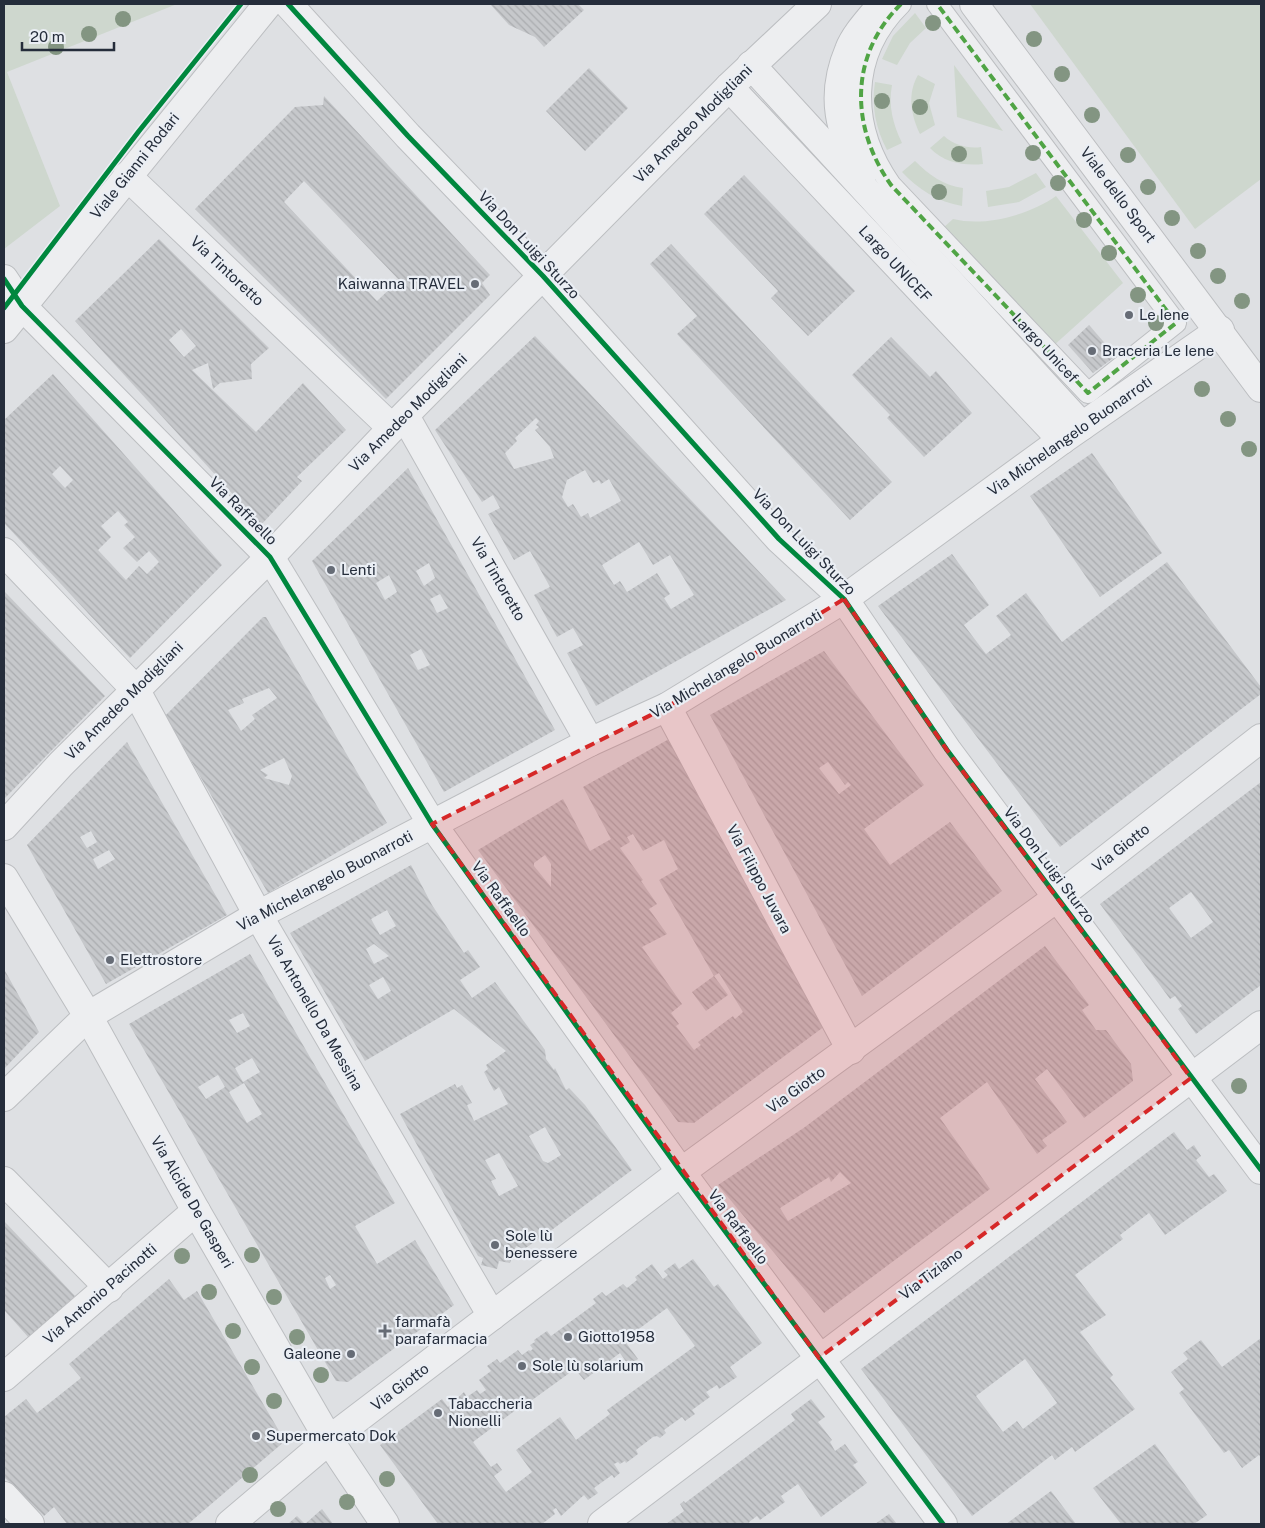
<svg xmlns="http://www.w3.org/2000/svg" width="1265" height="1528" font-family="'Public Sans',sans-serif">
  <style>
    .green { fill: #ced7ce }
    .building { fill: url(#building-back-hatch); fill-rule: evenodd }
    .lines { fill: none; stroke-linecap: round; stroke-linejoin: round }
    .pedestrian-casing { stroke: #bcbec1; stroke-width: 22 }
    .minor-casing { stroke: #bcbec1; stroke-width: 30 }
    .tertiary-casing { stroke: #bcbec1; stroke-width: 30 }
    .pedestrian { stroke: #edeef0; stroke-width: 20 }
    .minor { stroke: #edeef0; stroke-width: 28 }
    .tertiary { stroke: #edeef0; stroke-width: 28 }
    .quiet { stroke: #50a445; stroke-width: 4; stroke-dasharray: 8 4; stroke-linecap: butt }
    .cycleway-casing { stroke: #eaeef4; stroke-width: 8 }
    .cycleway { stroke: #00873e; stroke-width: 5 }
    .tree { fill: #839582 }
    .marked { fill: #d62828; fill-opacity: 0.2; stroke: #d62828; stroke-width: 4; stroke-dasharray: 10 6; stroke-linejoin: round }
    .poi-dot { fill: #666c76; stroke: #eaeef4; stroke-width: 2 }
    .labels { text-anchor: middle; stroke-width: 4.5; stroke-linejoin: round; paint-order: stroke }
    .street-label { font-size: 15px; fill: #252d3b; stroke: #eaeef4 }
    .poi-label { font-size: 15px; fill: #252d3b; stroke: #eaeef4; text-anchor: start }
  </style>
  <defs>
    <pattern id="building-back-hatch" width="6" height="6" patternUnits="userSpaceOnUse" patternTransform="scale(1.25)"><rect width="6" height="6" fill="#c6c8cb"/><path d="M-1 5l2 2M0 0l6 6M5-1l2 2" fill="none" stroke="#aaacaf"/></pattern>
  </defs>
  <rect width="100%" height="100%" fill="#dee0e3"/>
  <g class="green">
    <polygon points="4,4 177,4 7,72 60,206 4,249"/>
    <polygon points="1030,4 1261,4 1261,179 1195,229"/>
    <polygon points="915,13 926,28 910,43 897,65 882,59 893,36"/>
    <polygon points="954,65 1003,131 957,117"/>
    <path d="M918,75l17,9 -6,19 6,22 -15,9c-9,-19 -13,-40 -2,-59z"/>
    <path d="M875,82l17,3c-4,21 1,39 10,58l-15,7c-11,-21 -16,-44 -12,-68z"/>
    <path d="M944,136c10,9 24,13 37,11l2,17c-18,2 -39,-1 -53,-16z"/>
    <path d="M915,161c13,13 29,25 48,27l-1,18c-24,-4 -44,-17 -60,-34z"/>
    <polygon points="1036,173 1046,187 1019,202 988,207 986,191 1009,187"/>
    <path d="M1056,196l67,87 -71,64 -109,-119 10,-9c32,8 76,-4 103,-23z"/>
  </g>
  <g class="building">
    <polygon points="490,4 578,4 584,10 544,47 535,37 509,25"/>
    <polygon points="589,68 628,108 585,151 546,111"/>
    <path d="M324,96l166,179 -8,8 8,12 -104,104 -191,-190 100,-102 28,-2zM304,181l95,99 -22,21 -93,-99z"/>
    <polygon points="744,175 855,291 808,336 771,298 778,291 704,214"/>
    <path d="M159,239l110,109 -18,16 1,15 -32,4 -7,6 -5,-26 -16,7 64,62 47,-49 43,47 -49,47 5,4 -41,44 -186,-204zM181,329l15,17 -12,11 -15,-17z"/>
    <polygon points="671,244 892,482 850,520 677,334 697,316 650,264"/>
    <polygon points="1089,325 1116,356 1093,373 1068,345"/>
    <path d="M535,336l251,264 -190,106 -29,-53 16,-8 -10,-17 -16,9 -23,-42 16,-8 -20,-36 -16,9 -26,-46 12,-6 -7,-13 -11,7 -47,-72zM536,418l3,3 -3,4 3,2 -4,3 15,17 4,11 -40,11 -9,-16 12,-12 -2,-3zM585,470l8,13 6,-3 2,4 8,-5 12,22 -31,17 -2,-5 -7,4 -8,-13 -5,3 -6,-10 5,-17zM639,542l14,23 17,-10 24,40 -23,14 -7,-11 6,-4 -13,-21 -30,19 -7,-11 -6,4 -12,-20z"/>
    <polygon points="891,337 930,377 936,371 972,413 924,457 887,418 890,415 852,375"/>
    <path d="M53,374l169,191 -92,93 -126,-135v-103zM60,466l13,14 -8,8 -13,-14zM118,511l10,11 -4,3 11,12 -12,11 14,14 12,-11 10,11 -12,12 -8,-8 -13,14 -28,-30 13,-13 -10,-11z"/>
    <polygon points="1092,453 1162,553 1100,597 1030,496"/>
    <path d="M408,468l147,262 -111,62 -132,-231zM429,563l6,15 -11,8 -8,-15zM389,575l8,17 -12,8 -9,-17zM440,594l8,14 -11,5 -7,-14zM421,649l9,16 -12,5 -8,-15z"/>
    <polygon points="952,554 989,605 964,625 986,654 1011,635 996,616 1026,593 1062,642 1167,562 1261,687 1261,694 1060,847 878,606"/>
    <polygon points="4,591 105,696 4,799"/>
    <path d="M263,617h3l121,206 -119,70 -103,-177zM269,688l8,10 -25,17 3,4 -14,12 -13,-21 16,-7 -2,-4zM284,758l8,18 -3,9 -25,-7 4,-3 -8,-5z"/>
    <path d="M824,651l100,134 -60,44 26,36 60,-43 52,69 -140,105 -152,-281zM828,762l17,23 3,-3 3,3 -12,9 -20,-26z"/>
    <path d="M669,739l156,287 -131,97 -16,-1 -200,-272 85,-51 27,52 21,-12 -28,-52zM633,834l10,17 21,-11 14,29 -19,11 55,96 -22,16 14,19 22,-16 -14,-19 5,-3 24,39 -8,7 -2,-3 -35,26 3,3 -7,5 -18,-24 3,-2 -8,-11 11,-9 -40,-57 25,-13 -18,-25 8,-5 -16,-23 2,-1 -23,-32 10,-6 -3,-5zM545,855l6,9v23l-17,-21v-3z"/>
    <path d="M127,742l100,173 -121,69 -79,-139zM91,831l6,11 -10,6 -7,-11zM109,850l6,9 -17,10 -5,-10z"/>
    <path d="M1261,782v203l-65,49 -18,-25 4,-3 -7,-10 -5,3 -70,-95zM1191,892l22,30 -22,16 -22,-30z"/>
    <path d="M411,865l21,40 32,48 4,-3 12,17 -20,13 12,18 23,-16 50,68 1,9 8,11 1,-2 11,22 3,-2 16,17 47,65 -87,65 -21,14 -8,-3 -6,17 -11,-2 -2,8 -16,-4 2,-7 -5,-2 -78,-142 55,-30 2,4 5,-3 10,18 -5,2 7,16 34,-17 -9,-17 -5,4 -10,-19 4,-3 -2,-4 20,-14 -52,-42 -89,52 -75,-128zM387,910l9,16 -16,9 -9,-16zM374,944l15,12 -15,8 -8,-15zM383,977l8,14 -13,8 -9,-14zM545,1127l16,28 -13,8 -5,-2 -14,-25zM499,1153l19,33 -19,10 -8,-15 5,-2 -11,-19z"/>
    <path d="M1045,946l44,59 -7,5 14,20h10l25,34 2,17 -49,37 -37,-49 -12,10 32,43 -25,18 5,6 -10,8 -50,-72 -47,36 50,71 -166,124 -106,-128 87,-58zM840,1172l11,11 -63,38 -8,-13 49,-31 2,5z"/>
    <path d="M250,954l145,249 -40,23 22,38 38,-24 39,65 -106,77 -12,-1 -207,-357zM243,1013l7,13 -13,7 -8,-13zM252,1058l8,14 -17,10 -8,-14zM218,1075l7,12 -19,12 -8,-12zM244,1083l18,31 -15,9 -18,-31zM330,1275l6,10 -6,4 -5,-11z"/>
    <polygon points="4,969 39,1032 4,1069"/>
    <path d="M1174,1132l13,18 7,-5 7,11 -5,4 13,17 5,-3 13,17 -62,44 -16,-22 -29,22 3,4 -48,36 31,40 -26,17 33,43 -3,3 25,31 -60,43 -3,-5 -17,13 -3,-5 -80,61 -111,-147zM1025,1359l32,44 -34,26 -6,-8 -14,11 -27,-36z"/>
    <polygon points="4,1221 75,1296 29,1338 4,1310"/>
    <path d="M693,1259l21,28 4,-3 44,59 -32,24 7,10 -18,12 -2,-4 -11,7 4,5 -18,13 3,4 -10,7 -3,-4 -18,13 2,3 -6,5 -3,-2 -4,1 -17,13 2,4 -12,9 -1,-2 -5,3 -2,-2 -4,2 6,9 -6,5 -2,-3 -18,13 4,5 -10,7 -4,-5 -23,21 -5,-8 -3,2 2,4 -13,10h-104l-58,-79 62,-46 6,8 16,-15 3,5 10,-7 3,4 6,-4 -7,-10 12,-9 -4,-5 10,-7 3,4 18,-13 4,5 7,-5 1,1 3,-2 -3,-4 5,-3 -1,-2 13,-9 4,5 45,-33 -3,-4 9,-7 4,4 17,-12 4,4 10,-8 -2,-3 17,-13 11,15 5,-4 -4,-4 11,-8 4,6zM667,1308l28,38 -88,64 3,4 -34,26 -16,-23 -44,33 16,22 -26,20 -12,-16 8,-6 -5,-7 -6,4 -18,-25 48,-36 -4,-5 6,-4 5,6 47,-34 9,11 36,-27 9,13 9,-7 -14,-19z"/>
    <polygon points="169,1279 184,1300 197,1291 285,1441 188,1524 67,1524 54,1507 44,1516 4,1477 4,1417 26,1399 37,1413 81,1378 69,1364"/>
    <polygon points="1261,1338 1261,1458 1259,1455 1242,1468 1229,1450 1224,1453 1179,1393 1184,1389 1171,1372 1188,1359 1183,1353 1201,1340 1222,1367"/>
    <polygon points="811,1399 825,1417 818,1422 832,1440 830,1442 835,1451 845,1444 858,1462 853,1465 867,1483 821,1517 798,1484 781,1496 785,1502 760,1520 757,1516 749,1522 750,1524 666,1524 684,1511 680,1504 684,1501 685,1503 795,1420 791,1414"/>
    <polygon points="1155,1444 1207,1515 1194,1524 1121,1524 1093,1488"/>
    <polygon points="1051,1491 1076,1524 1006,1524"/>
    <polygon points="322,1509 333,1524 305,1524"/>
    <polygon points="889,1514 897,1524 875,1524"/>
    <polygon points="297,1516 305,1524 288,1524"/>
  </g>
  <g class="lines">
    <g class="pedestrian-casing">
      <path id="pedestrian" d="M901,4c-52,51 -51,123 -10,181l197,208 88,-70 -239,-319"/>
    </g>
    <g class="minor-casing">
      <g id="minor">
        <polyline points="288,4 408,136 543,276 779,539 844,599 947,750 1261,1170"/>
        <polyline points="974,4 1261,388"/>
        <polyline points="751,65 1082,426"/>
        <polyline points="729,87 1062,440"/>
        <path d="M862,175c-22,-43 -33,-78 -13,-125 6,-16 22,-32 33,-46"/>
        <polyline points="127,176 392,428"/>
        <polyline points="4,279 22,306 270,557 432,824 681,1172 943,1524"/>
        <polyline points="405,416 590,742"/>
        <polyline points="4,552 135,689 258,915 492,1316"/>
        <polyline points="667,707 851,1050"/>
        <polyline points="4,826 61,764 270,557 392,428 729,87 817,4"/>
        <polyline points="4,1097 88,1016 258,915 590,742 667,707 844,599 1062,440 1220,330"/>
        <polyline points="4,1181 109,1288"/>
        <polyline points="4,1377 196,1211"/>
        <polyline points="329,1440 681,1172 1058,897 1261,738"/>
        <polyline points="4,1496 30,1524"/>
        <polyline points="602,1524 1261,1025"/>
      </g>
    </g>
    <g class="tertiary-casing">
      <g id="tertiary">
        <polyline points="4,329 268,4"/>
        <polyline points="4,878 88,1016 196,1211 329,1440 385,1524"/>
        <polyline points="230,1524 329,1440"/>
      </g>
    </g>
    <use href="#pedestrian" class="pedestrian"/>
    <use href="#minor" class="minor"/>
    <use href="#tertiary" class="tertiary"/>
    <path class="quiet" d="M901,4c-52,51 -51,123 -10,181l197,208 88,-70 -239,-319"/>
    <g class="cycleway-casing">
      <g id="cycleway">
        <polyline points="288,4 408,136 543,276 779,539 844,599 947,750 1261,1170"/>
        <polyline points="4,279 22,306 270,557 432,824 681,1172 943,1524"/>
        <polyline points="4,308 139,131 241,4"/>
      </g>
    </g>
    <use href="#cycleway" class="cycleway"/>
  </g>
  <g class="tree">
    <circle cx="123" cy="19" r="8"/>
    <circle cx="933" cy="23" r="8"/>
    <circle cx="89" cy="34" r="8"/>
    <circle cx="1034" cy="39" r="8"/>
    <circle cx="56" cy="47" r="8"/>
    <circle cx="1062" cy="74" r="8"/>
    <circle cx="882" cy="101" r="8"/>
    <circle cx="920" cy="107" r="8"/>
    <circle cx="1092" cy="115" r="8"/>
    <circle cx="1033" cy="153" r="8"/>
    <circle cx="959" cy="154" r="8"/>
    <circle cx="1128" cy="155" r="8"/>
    <circle cx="1058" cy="183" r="8"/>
    <circle cx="1148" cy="187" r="8"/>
    <circle cx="939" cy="192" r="8"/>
    <circle cx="1172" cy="218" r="8"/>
    <circle cx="1084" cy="220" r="8"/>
    <circle cx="1198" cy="251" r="8"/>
    <circle cx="1109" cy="253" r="8"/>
    <circle cx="1218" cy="276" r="8"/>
    <circle cx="1138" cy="295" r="8"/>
    <circle cx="1242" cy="301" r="8"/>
    <circle cx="1156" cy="323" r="8"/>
    <circle cx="1202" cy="389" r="8"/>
    <circle cx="1228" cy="419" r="8"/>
    <circle cx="1249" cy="449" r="8"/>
    <circle cx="1239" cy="1086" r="8"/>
    <circle cx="252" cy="1255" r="8"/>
    <circle cx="182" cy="1256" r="8"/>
    <circle cx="209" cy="1292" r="8"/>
    <circle cx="274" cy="1297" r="8"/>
    <circle cx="233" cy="1331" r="8"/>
    <circle cx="297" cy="1337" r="8"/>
    <circle cx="252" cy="1367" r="8"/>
    <circle cx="321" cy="1375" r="8"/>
    <circle cx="274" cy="1401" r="8"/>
    <circle cx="250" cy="1475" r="8"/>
    <circle cx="387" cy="1479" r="8"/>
    <circle cx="347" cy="1502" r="8"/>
    <circle cx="278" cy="1509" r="8"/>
  </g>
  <path class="marked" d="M844,599l103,151 244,328 -372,280 -387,-534 235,-117z"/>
  <g class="poi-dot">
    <circle cx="475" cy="284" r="5"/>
    <circle cx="1129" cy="315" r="5"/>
    <circle cx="1092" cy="351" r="5"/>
    <circle cx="331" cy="570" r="5"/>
    <circle cx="110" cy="960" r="5"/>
    <circle cx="495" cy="1245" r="5"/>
    <path d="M382.5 1323.5h5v5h5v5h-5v5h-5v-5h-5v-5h5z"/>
    <circle cx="568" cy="1337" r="5"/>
    <circle cx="351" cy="1354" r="5"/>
    <circle cx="522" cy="1366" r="5"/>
    <circle cx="438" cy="1413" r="5"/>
    <circle cx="256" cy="1436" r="5"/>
  </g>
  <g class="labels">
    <g class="street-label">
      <text transform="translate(693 124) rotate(-45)" y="5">Via Amedeo Modigliani</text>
      <text transform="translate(135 166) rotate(-51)" y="5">Viale Gianni Rodari</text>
      <text transform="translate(1118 195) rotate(53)" y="5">Viale dello Sport</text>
      <text transform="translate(529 245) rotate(47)" y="5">Via Don Luigi Sturzo</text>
      <text transform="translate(895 264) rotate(47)" y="5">Largo UNICEF</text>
      <text transform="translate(227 271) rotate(43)" y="5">Via Tintoretto</text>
      <text transform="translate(1045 348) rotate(47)" y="5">Largo Unicef</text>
      <text transform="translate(408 413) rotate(-45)" y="5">Via Amedeo Modigliani</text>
      <text transform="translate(1070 436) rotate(-35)" y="5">Via Michelangelo Buonarroti</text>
      <text transform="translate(243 511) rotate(45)" y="5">Via Raffaello</text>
      <text transform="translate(804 542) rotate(46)" y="5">Via Don Luigi Sturzo</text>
      <text transform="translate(498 579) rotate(60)" y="5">Via Tintoretto</text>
      <text transform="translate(736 664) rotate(-31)" y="5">Via Michelangelo Buonarroti</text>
      <text transform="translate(124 701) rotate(-45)" y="5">Via Amedeo Modigliani</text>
      <text transform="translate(1121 848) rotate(-38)" y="5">Via Giotto</text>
      <text transform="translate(1049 865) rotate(53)" y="5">Via Don Luigi Sturzo</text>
      <text transform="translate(759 879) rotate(62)" y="5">Via Filippo Juvara</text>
      <text transform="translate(325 881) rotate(-28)" y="5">Via Michelangelo Buonarroti</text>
      <text transform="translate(501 899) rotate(54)" y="5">Via Raffaello</text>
      <text transform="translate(315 1013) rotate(60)" y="5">Via Antonello Da Messina</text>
      <text transform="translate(796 1090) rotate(-36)" y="5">Via Giotto</text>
      <text transform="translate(192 1202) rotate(60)" y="5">Via Alcide De Gasperi</text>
      <text transform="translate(738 1227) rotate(53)" y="5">Via Raffaello</text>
      <text transform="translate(931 1274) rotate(-37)" y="5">Via Tiziano</text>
      <text transform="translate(100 1294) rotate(-41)" y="5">Via Antonio Pacinotti</text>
      <text transform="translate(400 1387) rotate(-37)" y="5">Via Giotto</text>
    </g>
    <g class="poi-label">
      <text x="465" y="289" text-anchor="end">Kaiwanna TRAVEL</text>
      <text x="1139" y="320">Le Iene</text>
      <text x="1102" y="356">Braceria Le Iene</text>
      <text x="341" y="575">Lenti</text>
      <text x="120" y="965">Elettrostore</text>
      <text x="505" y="1241">Sole lù<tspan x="505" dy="17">benessere</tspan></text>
      <text x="395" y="1327">farmafà<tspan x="395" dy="17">parafarmacia</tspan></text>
      <text x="578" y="1342">Giotto1958</text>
      <text x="341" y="1359" text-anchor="end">Galeone</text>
      <text x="532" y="1371">Sole lù solarium</text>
      <text x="448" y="1409">Tabaccheria<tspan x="448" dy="17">Nionelli</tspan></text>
      <text x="266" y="1441">Supermercato Dok</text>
    </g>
  </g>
  <rect width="1265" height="1528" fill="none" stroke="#252d3b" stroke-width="10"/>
  <path d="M22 42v8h92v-8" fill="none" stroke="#252d3b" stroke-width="2.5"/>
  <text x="30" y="42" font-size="15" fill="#252d3b" stroke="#eaeef4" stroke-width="4" paint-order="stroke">20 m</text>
</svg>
